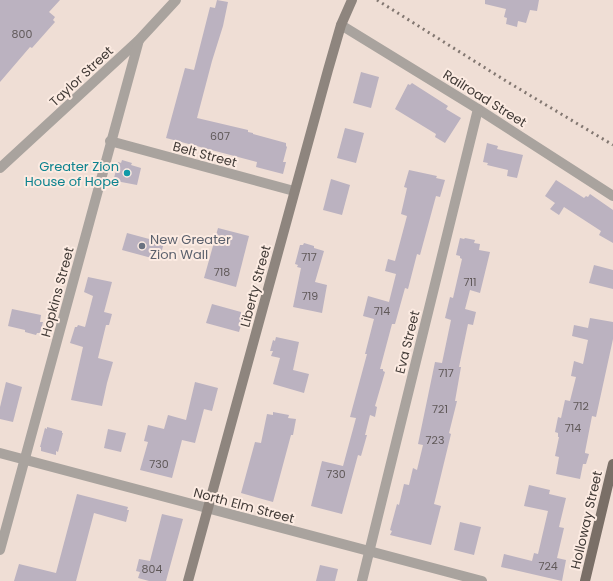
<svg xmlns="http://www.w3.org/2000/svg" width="613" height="581" font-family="Poppins,sans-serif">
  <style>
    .building { fill: #bbb2c0 }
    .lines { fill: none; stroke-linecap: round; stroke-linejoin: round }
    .street { stroke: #a9a39e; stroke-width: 10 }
    .secondary { stroke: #8e857e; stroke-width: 10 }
    .primary { stroke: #7a6f67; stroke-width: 10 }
    .rail { stroke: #827771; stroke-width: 3; stroke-dasharray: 2 4; stroke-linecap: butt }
    .culture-dot { fill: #0f9aa8; stroke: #fcebe2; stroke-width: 1.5 }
    .worship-dot { fill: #6b7280; stroke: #fcebe2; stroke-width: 1.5 }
    .labels { text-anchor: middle; stroke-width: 4; stroke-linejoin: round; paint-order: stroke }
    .number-label { font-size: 11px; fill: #605959 }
    .street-label { font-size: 13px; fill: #423b37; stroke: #fcebe2 }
    .culture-label { font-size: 13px; fill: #0d838f; stroke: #fcebe2; text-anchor: end }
    .worship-label { font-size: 13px; fill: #5b616d; stroke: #fcebe2; text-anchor: start }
  </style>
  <rect width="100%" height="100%" fill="#efded5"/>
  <g class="building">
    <polygon points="0,0 60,0 49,12 55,17 53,20 55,22 32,48 30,47 0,82"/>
    <polygon points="217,0 228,2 223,26 212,61 197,118 248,130 248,132 253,133 253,134 286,143 286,146 287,147 283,162 286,162 283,174 256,167 257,162 166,138 185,68 194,70 210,7 215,8"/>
    <polygon points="485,0 539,0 537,11 530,10 526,23 518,21 517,27 506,24 507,18 504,17 506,9 485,4"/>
    <polygon points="361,72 379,77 371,108 353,103"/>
    <polygon points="412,83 448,106 446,109 461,118 445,143 435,137 436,134 395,109 408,84 410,85"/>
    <polygon points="345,128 364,133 356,163 337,158"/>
    <polygon points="487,143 498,146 497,149 523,155 517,178 507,176 508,170 487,165 488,163 483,162"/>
    <polygon points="122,160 132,163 131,165 141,168 137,185 116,181 117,179 114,178 118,162 121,163"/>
    <polygon points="409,170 437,176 436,178 445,180 440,197 436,196 420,255 417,254 408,289 405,288 395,324 392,324 380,369 383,369 383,371 385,372 375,406 377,407 375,417 370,415 365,435 367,435 361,456 358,455 342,514 311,506 322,461 343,466 356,418 350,417 367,354 365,354 374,319 363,316 368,296 389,302 396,274 385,271 388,259 395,261 407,216 401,214 407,188 404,187"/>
    <polygon points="331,179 350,185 342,215 323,210"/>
    <polygon points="556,180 584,198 586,196 588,197 590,194 613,210 613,243 599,235 601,231 564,207 559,215 550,209 555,203 545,196"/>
    <polygon points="218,228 249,236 236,287 204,278"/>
    <polygon points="127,233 164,243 159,260 122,250"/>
    <polygon points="460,238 464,239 465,238 475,240 474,243 480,244 479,250 490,252 480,293 470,290 465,309 476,312 473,325 468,324 459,367 461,367 455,401 457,401 449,433 451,434 434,504 441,506 431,545 390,535 392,531 390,530 397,504 399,505 404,484 409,485 413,468 417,470 423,445 418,444 435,362 442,363 451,320 445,318 450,297 453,298 462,259 460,258 460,256 456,255"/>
    <polygon points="304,243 314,246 314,248 324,251 315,282 327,285 322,313 293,307 301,268 297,267 298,265 295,264 300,245 303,245"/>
    <polygon points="594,265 613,270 613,289 589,283"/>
    <polygon points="88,277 112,282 104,312 112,314 109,325 106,325 98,358 113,362 107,383 102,406 71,400 83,347 70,343 75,327 77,327 78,325 85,327 93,296 84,292"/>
    <polygon points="212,304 241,312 241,314 244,315 239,332 206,323"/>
    <polygon points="12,309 41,315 40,322 43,322 40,333 37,333 36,335 25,332 25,330 8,326"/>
    <polygon points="590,318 613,322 613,339 596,417 592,416 585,452 585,453 589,454 586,464 583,464 580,479 556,474 559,457 555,456 559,437 558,437 558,433 555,432 558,417 561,418 565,400 570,401 576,377 571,376 574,361 583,364 588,340 572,336 574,325 588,328"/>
    <polygon points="276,337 299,342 293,370 309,374 304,393 273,384 280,358 271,356 273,351 270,351 273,340 275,341"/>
    <polygon points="6,382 22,387 13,422 0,419 0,407"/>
    <polygon points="195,382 218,388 212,411 204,409 195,443 182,440 172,478 140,470 148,442 144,441 148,425 164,429 168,415 186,420"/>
    <polygon points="273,412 289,415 288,418 296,419 293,435 291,435 273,502 241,493 255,442 261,443 267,414 273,415"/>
    <polygon points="47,427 62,431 62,433 63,433 58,452 56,451 56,455 41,451 41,447 40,447 45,428 47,429"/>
    <polygon points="108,429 126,433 121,452 104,448"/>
    <polygon points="529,485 550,490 549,494 566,498 559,527 564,528 557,558 566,560 562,581 501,567 504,554 532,561 534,553 538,554 548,511 524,506"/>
    <polygon points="77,494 128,507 127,510 129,510 126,522 94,513 76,581 14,581 19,564 56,573"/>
    <polygon points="162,514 183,519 166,581 149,581 138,578 140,572 136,571 139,559 150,561"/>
    <polygon points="460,522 481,527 474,555 454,550"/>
    <polygon points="320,565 338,569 335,581 316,581"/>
  </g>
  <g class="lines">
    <g class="street">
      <polyline points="341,25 478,109 613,196"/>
      <polyline points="110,141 294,191"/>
      <polyline points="0,168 139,40 176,0"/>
      <polyline points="0,453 482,581"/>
      <polyline points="0,550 139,40"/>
      <polyline points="362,581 478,109"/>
    </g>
    <polyline class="secondary" points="188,581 328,70 341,25 352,0"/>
    <polyline class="primary" points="585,581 613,464"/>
    <polyline class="rail" points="377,0 506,81 613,145"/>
  </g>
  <circle class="culture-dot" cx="127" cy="173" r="4"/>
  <circle class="worship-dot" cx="142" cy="246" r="4"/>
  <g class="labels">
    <g class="number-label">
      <text x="22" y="38">800</text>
      <text x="220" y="140">607</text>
      <text x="309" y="261">717</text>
      <text x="222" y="276">718</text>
      <text x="470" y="286">711</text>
      <text x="310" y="300">719</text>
      <text x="382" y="315">714</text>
      <text x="446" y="377">717</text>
      <text x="581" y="410">712</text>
      <text x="440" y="413">721</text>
      <text x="573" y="432">714</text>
      <text x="435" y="444">723</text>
      <text x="159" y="468">730</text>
      <text x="336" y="478">730</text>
      <text x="548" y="570">724</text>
      <text x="152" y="573">804</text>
    </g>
    <g class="street-label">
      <text transform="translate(81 76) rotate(-43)" y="5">Taylor Street</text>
      <text transform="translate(485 98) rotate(32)" y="5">Railroad Street</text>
      <text transform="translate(205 154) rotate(15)" y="5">Belt Street</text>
      <text transform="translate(255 286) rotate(-75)" y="5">Liberty Street</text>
      <text transform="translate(57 292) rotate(-75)" y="5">Hopkins Street</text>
      <text transform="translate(407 342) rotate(-76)" y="5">Eva Street</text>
      <text transform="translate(244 505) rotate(15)" y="5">North Elm Street</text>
      <text transform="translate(586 520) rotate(-77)" y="5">Holloway Street</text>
    </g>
    <g class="culture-label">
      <text x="119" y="171">Greater Zion<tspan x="119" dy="15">House of Hope</tspan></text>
    </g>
    <g class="worship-label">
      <text x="150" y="244">New Greater<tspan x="150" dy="15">Zion Wall</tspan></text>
    </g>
  </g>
</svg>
